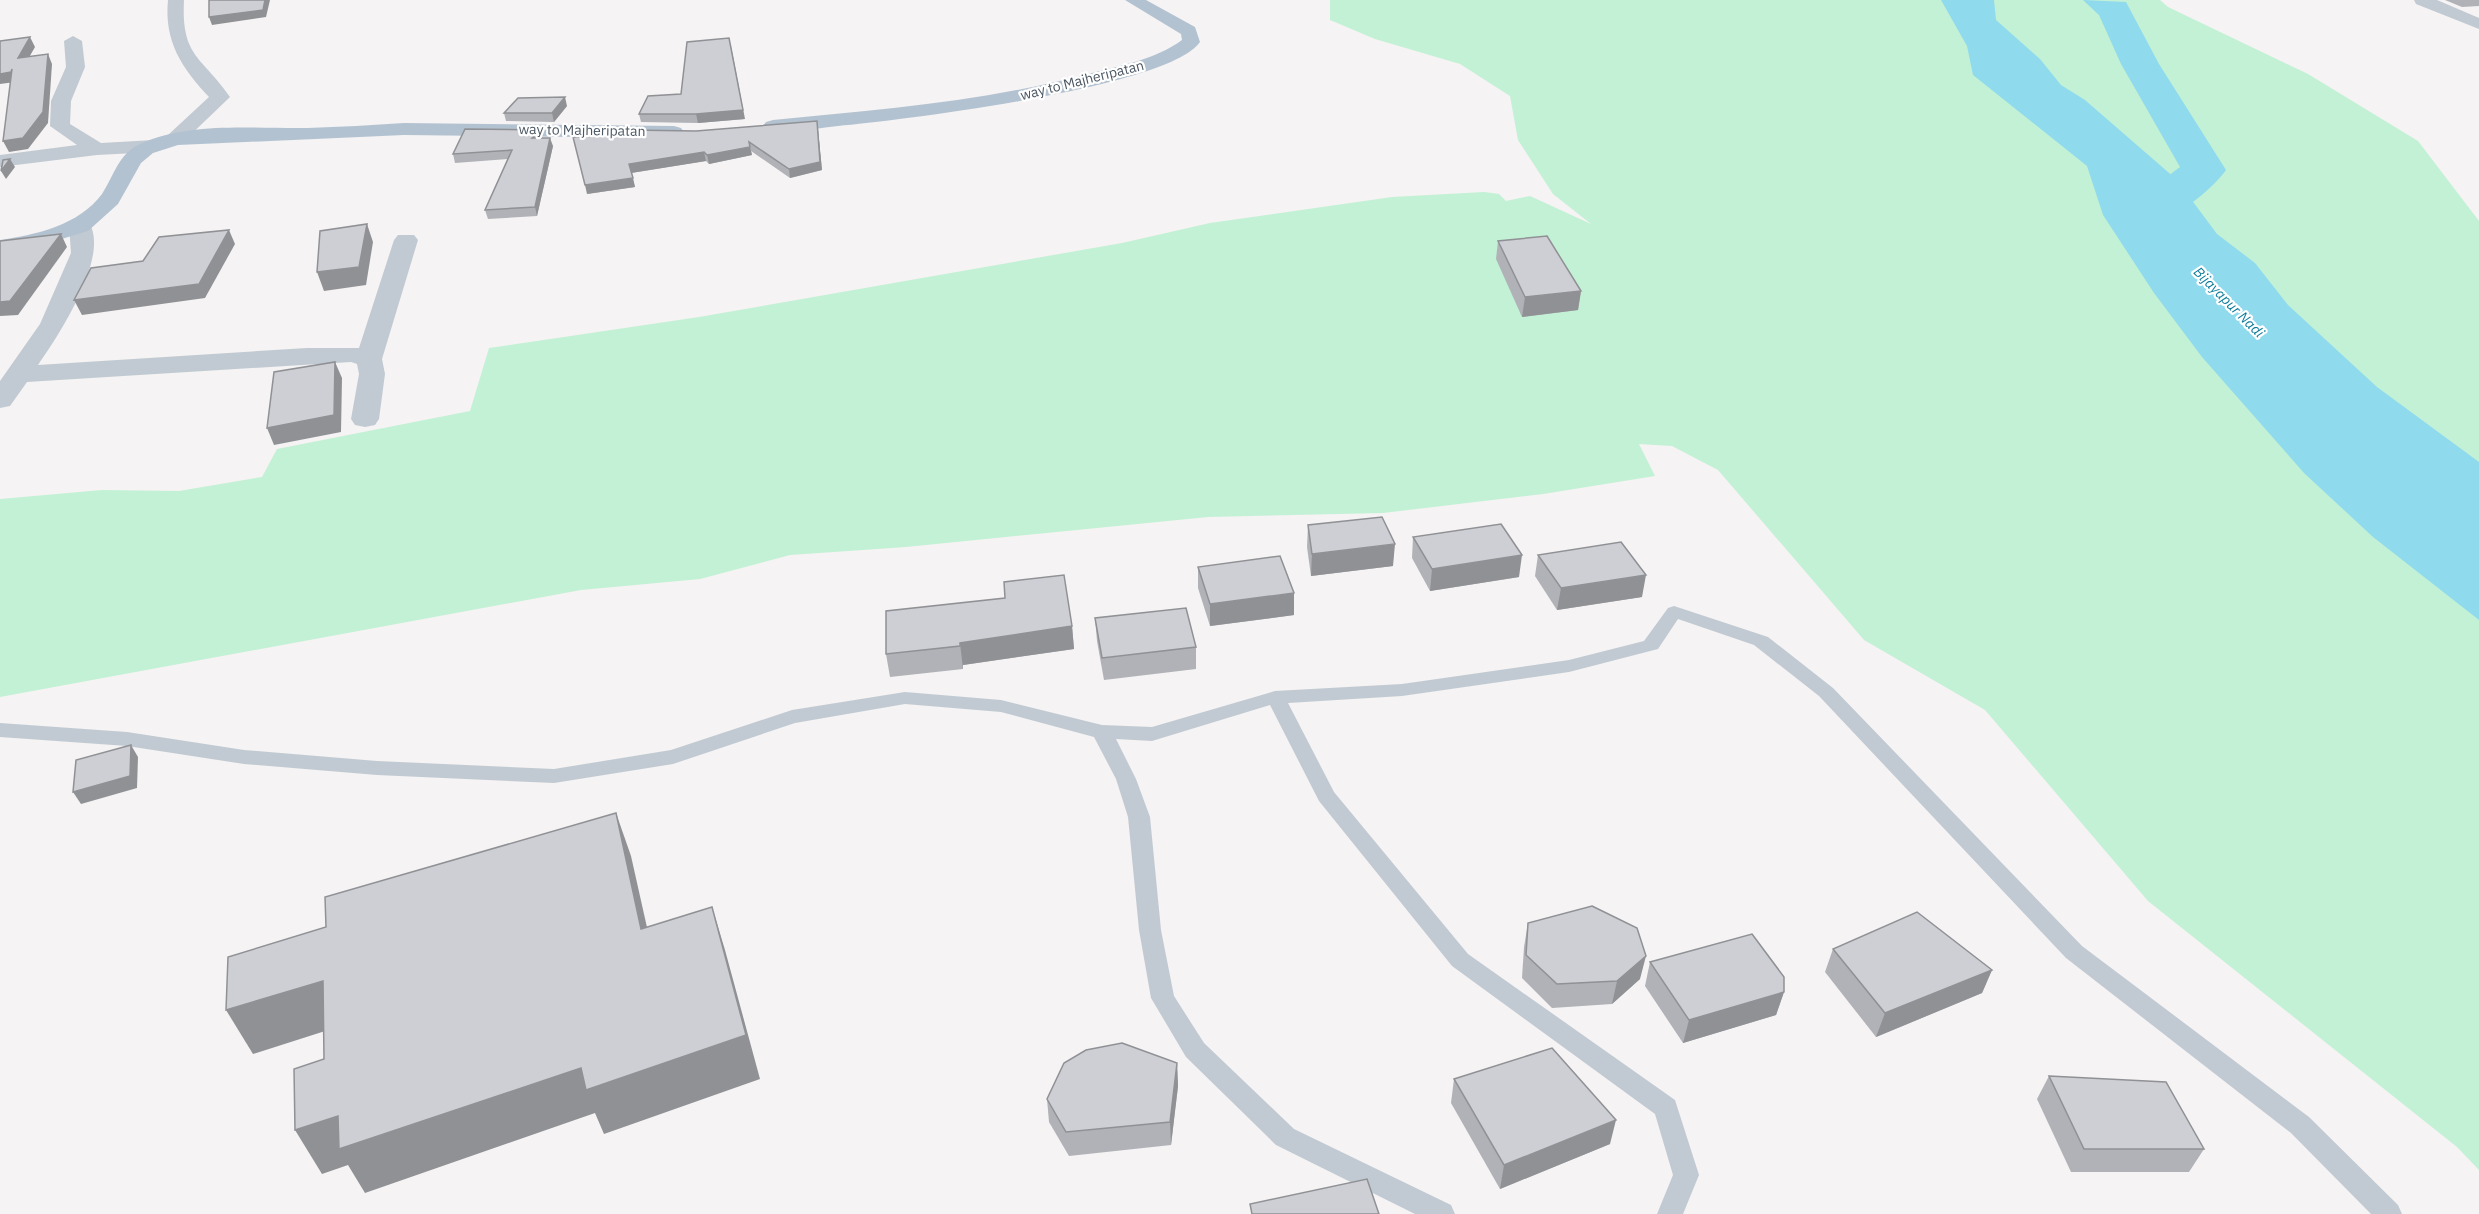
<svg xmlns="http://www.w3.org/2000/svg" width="2479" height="1214" font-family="'IBM Plex Sans',sans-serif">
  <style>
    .green { fill: #c3f1d5 }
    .water { fill: #90daee }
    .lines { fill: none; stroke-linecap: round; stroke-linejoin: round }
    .river { fill: #90daee; fill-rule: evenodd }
    .service { fill: #c1cad2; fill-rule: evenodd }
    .minor { fill: #c1cad2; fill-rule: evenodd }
    .primary { fill: #b3c2d1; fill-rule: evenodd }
    .wall { fill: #b0b2b7 }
    .shaded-wall { fill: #909195 }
    .building { fill: #cdcfd5; stroke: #909195; stroke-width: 1.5 }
    .labels { text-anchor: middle; stroke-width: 4.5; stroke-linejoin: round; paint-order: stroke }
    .far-street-label { font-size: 14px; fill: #4a5661; stroke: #fff }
    .far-water-label { font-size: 14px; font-style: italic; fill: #0c7c9b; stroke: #fff }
  </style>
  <rect width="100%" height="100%" fill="#f5f3f3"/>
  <polygon class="green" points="1330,0 2160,0 2168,7 2308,74 2418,141 2479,221 2479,1170 2457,1147 2148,901 1985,710 1864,640 1718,470 1672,446 1639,444 1655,476 1543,494 1383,513 1208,517 906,547 790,555 700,579 581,590 0,697 0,499 102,490 179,491 262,477 277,449 470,411 489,348 699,317 1122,243 1210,223 1392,197 1484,192 1499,194 1506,201 1530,196 1591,224 1553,194 1518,140 1510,96 1460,64 1375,39 1330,20"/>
  <polygon class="water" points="1941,0 1994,0 1996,20 2040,59 2061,85 2085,100 2176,179 2217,234 2255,263 2288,305 2377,387 2479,462 2479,620 2373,537 2304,473 2202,357 2154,293 2103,215 2087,166 1973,75 1967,46"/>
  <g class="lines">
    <path class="river" d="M2083,0l43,2 33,62 67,106c-11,16 -47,47 -67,49 -6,1 -12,-2 -18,-3l-7,-10 7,-10 39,-29 -59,-103 -22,-49z"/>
    <polygon class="service" points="1674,606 1768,637 1833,688 2082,946 2309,1117 2398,1205 2402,1214 2371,1214 2291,1133 2066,958 1819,696 1754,645 1678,619 1658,649 1569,672 1402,696 1288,703 1334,792 1468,954 1675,1100 1699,1175 1683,1214 1657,1214 1673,1175 1655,1114 1452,966 1319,801 1270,705 1152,741 1116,739 1136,779 1150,817 1161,930 1174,996 1204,1043 1294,1129 1451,1205 1455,1214 1415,1214 1276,1145 1186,1057 1151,998 1139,930 1128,817 1116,779 1094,737 1001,712 905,704 795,723 673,764 554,783 377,775 244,764 127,746 0,737 0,723 127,732 244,750 377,761 554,769 671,750 792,710 905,692 1001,700 1102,725 1152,727 1275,691 1402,684 1569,660 1644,641 1668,608"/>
    <g class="minor">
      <path d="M168,0h16c-3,58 18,56 46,97l-48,46h-14l-3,-4 3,-4 41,-38c-28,-30 -45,-56 -41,-97z"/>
      <polygon points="2414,0 2437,0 2479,18 2479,29 2416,4"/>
      <polygon points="73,36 82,41 85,67 71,101 70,124 101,143 154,140 161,142 164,146 161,150 154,152 97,155 0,167 0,155 77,145 50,126 51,101 66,67 64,41"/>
      <path d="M80,219l8,2c24,34 -30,115 -50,144l269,-17h52l35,-108 4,-5h16l4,5 -36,119 3,15 -6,45 -4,6 -10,2 -10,-2 -4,-6 8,-45 -2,-10 -6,-2 -324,20 -17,24 -10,2v-27l40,-57 31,-71 -2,-27 3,-5z"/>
    </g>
    <g class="primary">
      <path d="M1125,0h21l49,27 5,15c-32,46 -299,78 -362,84 -22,2 -51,10 -72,4l-3,-4 3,-4 7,-2c107,-10 215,-19 319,-47 31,-8 64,-14 90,-33l-1,-6z"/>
      <path d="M404,123l270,3 7,2 3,4 -3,4 -7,2 -270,-3 -226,10 -25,8 -12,10 -23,41 -30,27 -59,18 -29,5v-14c36,-5 79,-15 102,-46 12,-18 16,-40 38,-50 50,-23 114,-15 168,-16 32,-1 64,-3 96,-5z"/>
    </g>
  </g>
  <g class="wall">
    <polygon points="2445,0 2479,0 2479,6 2462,7"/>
    <polygon points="648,96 745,119 698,123 641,122 639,114"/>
    <polygon points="567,106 554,122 506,121 504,113"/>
    <polygon points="818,129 822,170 790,178 751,151 752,155 709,164 706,161 631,173 635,187 587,194 696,131"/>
    <polygon points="539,130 541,138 553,146 537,216 488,219 485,210 508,159 455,163 453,154"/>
    <polygon points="1498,241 1581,291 1578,310 1522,317 1496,259"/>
    <polygon points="1308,525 1393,566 1311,576 1307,547"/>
    <polygon points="1413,537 1519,577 1430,591 1412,558"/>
    <polygon points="1538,555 1642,597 1557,610 1535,576"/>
    <polygon points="1198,567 1294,615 1210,626 1198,588"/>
    <polygon points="1095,618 1196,647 1196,669 1104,680 1097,641"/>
    <polygon points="1072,626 1074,649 963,665 963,669 890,677 886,654"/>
    <polygon points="1528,923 1640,979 1612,1004 1552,1008 1522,978 1524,947"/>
    <polygon points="1833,949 1992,970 1982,993 1876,1037 1825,972"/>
    <polygon points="1650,962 1784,992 1776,1015 1683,1043 1645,986"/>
    <polygon points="1177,1063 1178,1086 1171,1145 1069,1156 1049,1122 1047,1099"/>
    <polygon points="2049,1076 2204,1149 2189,1172 2071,1172 2037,1099"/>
    <polygon points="1454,1079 1610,1144 1500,1189 1451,1103"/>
  </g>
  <g class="shaded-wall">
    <polygon points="265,0 270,0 266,17 212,25 209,17"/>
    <polygon points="30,37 35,47 23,68 18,58"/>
    <polygon points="731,46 745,119 698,123 696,114"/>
    <polygon points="48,54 52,64 48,123 28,149 9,152 3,141"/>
    <polygon points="12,69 15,82 0,84 0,74"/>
    <polygon points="565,97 567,106 554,122 552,113"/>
    <polygon points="817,121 822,170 790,178 789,169"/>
    <polygon points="539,130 541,138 532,138"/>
    <polygon points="550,138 553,146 537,216 535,207"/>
    <polygon points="750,147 752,155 709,164 707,155"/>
    <polygon points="704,152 706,161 631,173 629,164"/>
    <polygon points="10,159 15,167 6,179 1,171"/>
    <polygon points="633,178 635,187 587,194 585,185"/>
    <polygon points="367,224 373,242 366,285 324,291 317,272"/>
    <polygon points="229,230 235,244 205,298 82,315 74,300"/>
    <polygon points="61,234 67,247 18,315 0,316 0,302"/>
    <polygon points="1581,291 1578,310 1522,317 1525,297"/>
    <polygon points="335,362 342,378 341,432 274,445 267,428"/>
    <polygon points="1395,544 1393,566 1311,576 1312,554"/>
    <polygon points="1522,555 1519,577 1430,591 1432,569"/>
    <polygon points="1646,575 1642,597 1557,610 1561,588"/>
    <polygon points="1294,593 1294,615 1210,626 1210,604"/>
    <polygon points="1072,626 1074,649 963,665 963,669 960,643"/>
    <polygon points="131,745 138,757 137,788 81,804 73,792"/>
    <polygon points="616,813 631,856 657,972 641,929"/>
    <polygon points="712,907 725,950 760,1079 604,1134 595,1113 365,1193 348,1165 322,1174 295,1130"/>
    <polygon points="1646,956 1640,979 1612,1004 1617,981"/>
    <polygon points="1992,970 1982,993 1876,1037 1885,1013"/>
    <polygon points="323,981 347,1024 253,1054 226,1010"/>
    <polygon points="1784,992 1776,1015 1683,1043 1689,1020"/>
    <polygon points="1177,1063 1178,1086 1171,1145 1170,1122"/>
    <polygon points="1616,1120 1610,1144 1500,1189 1504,1165"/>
  </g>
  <g class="building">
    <polygon points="209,0 265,0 263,10 209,17"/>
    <polygon points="30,37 18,58 48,54 43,112 23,138 3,141 12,69 11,72 0,74 0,41"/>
    <polygon points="729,38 743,110 696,114 639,114 648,96 681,94 687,42"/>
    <polygon points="565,97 552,113 504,113 518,98"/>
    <polygon points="817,121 820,162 789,169 749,142 750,147 707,155 704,152 629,164 633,178 585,185 573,137 628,135 630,130 696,131"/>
    <polygon points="465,129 539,130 532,138 550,138 535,207 485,210 512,150 453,154"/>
    <polygon points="10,159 1,171 3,160"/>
    <polygon points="367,224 359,267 317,272 320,231"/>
    <polygon points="229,230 199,284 74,300 91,268 143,261 159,237"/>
    <polygon points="61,234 10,301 0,302 0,241"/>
    <polygon points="1547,236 1581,291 1525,297 1498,241"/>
    <polygon points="335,362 334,415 267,428 274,372"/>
    <polygon points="1382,517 1395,544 1312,554 1308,525"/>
    <polygon points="1501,524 1522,555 1432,569 1413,537"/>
    <polygon points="1621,542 1646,575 1561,588 1538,555"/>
    <polygon points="1280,556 1294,593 1210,604 1198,567"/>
    <polygon points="1064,575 1072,626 960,643 960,646 886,654 886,611 1005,598 1004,582"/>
    <polygon points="1186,608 1196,647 1102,658 1095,618"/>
    <polygon points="131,745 130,776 73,792 76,760"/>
    <polygon points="616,813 641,929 712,907 746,1035 586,1090 581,1068 339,1149 338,1116 295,1130 294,1069 324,1059 323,981 226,1010 228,957 326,927 325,897"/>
    <polygon points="1592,906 1637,928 1646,956 1617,981 1557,984 1526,955 1528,923"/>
    <polygon points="1917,912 1992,970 1885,1013 1833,949"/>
    <polygon points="1752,934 1784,977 1784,992 1689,1020 1650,962"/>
    <polygon points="1122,1043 1177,1063 1170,1122 1066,1132 1047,1099 1064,1063 1086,1050"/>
    <polygon points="1552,1048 1616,1120 1504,1165 1454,1079"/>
    <polygon points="2049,1076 2166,1082 2204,1149 2084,1149"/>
    <polygon points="1367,1179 1379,1214 1252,1214 1250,1204"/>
  </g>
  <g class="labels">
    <g class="far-street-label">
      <text transform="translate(1082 80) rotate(-14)" y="5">way to Majheripatan</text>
      <text transform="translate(582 130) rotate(1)" y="5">way to Majheripatan</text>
    </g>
    <g class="far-water-label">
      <text transform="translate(2229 302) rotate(45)" y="5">Bijayapur Nadi</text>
    </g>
  </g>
</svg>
